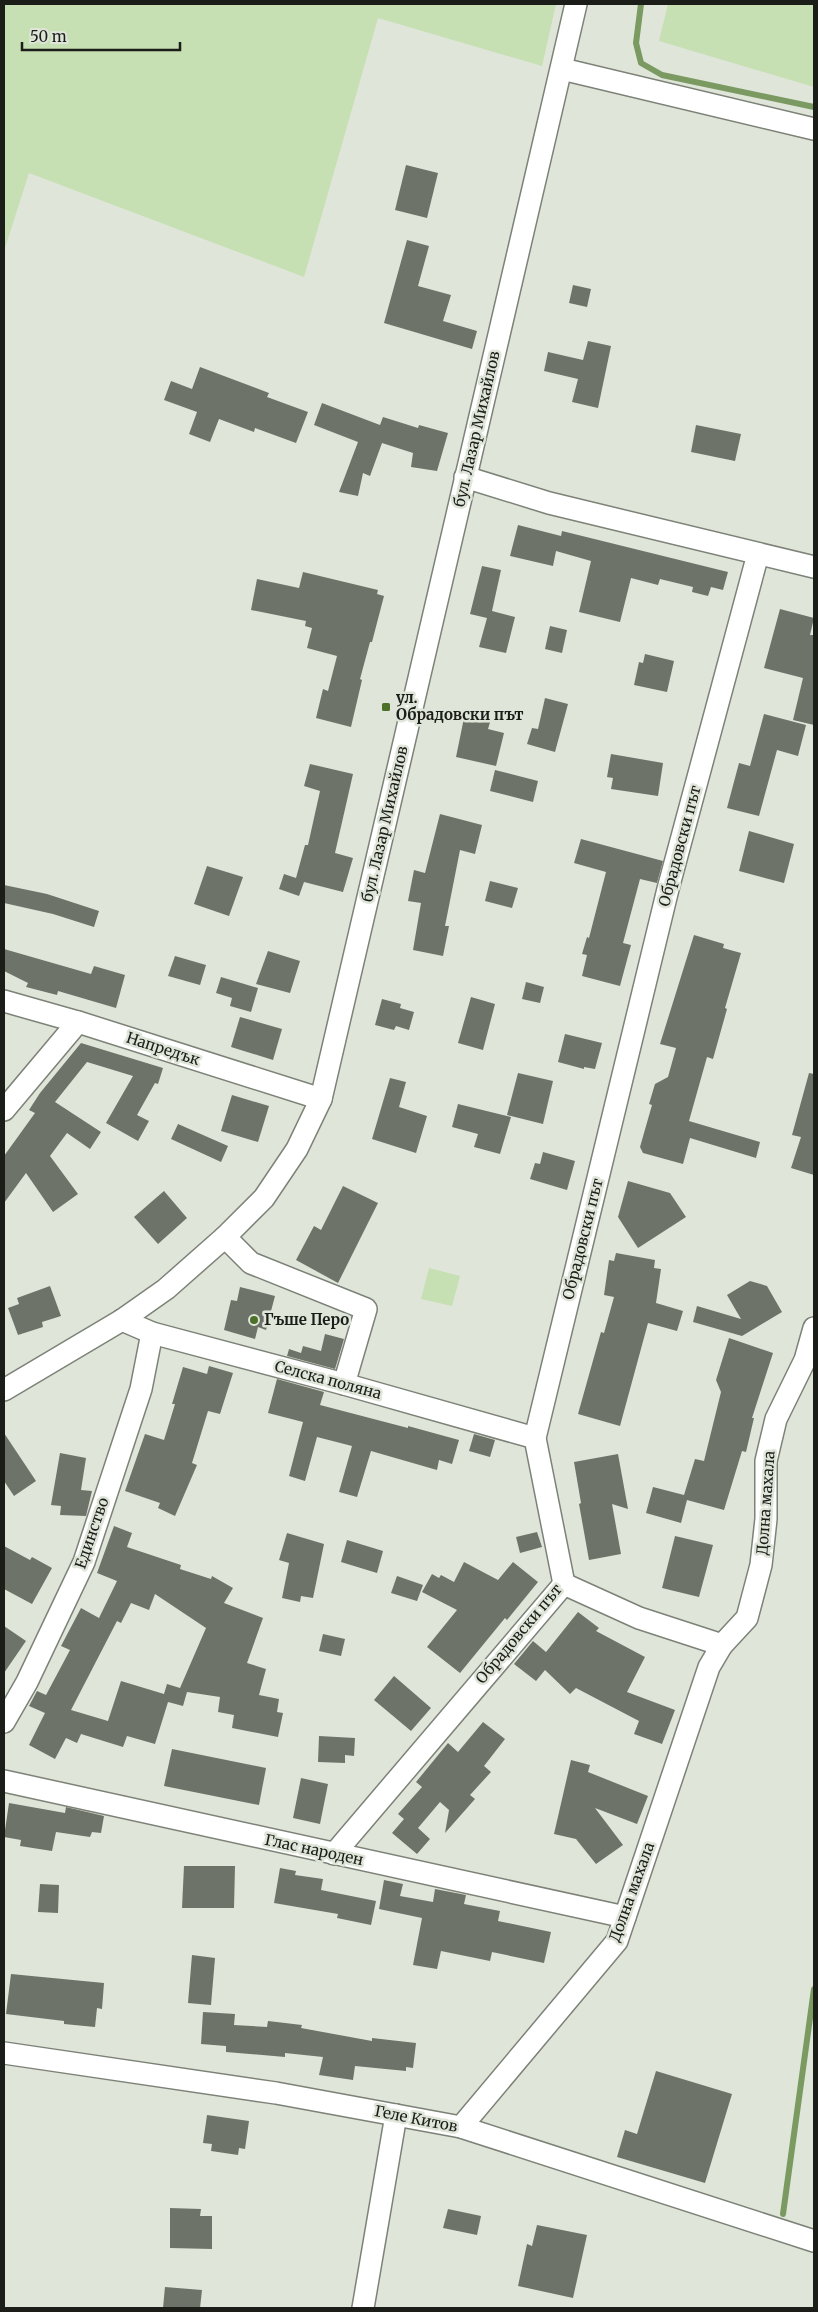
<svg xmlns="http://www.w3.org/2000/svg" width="818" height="2312" font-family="Merriweather,serif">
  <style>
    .green { fill: #c6dfb3 }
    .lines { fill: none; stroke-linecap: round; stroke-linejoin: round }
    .stream { stroke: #7b9a62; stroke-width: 6 }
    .building { fill: #6d7368; fill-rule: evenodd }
    .minor-casing { stroke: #7c8277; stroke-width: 24 }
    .minor { stroke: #fff; stroke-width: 21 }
    .poi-dot { fill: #4d712a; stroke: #dfe6d9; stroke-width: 2 }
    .labels { text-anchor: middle; stroke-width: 5; stroke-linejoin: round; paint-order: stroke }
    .street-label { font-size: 15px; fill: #1b1d19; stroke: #dfe6d9 }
    .poi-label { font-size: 15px; font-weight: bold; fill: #1b1d19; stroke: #dfe6d9; text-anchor: start }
  </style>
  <rect width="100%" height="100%" fill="#dfe6d9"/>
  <g class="green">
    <polygon points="4,4 556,4 542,66 378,18 304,277 29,173 4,251"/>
    <polygon points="668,4 814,4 814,87 659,41"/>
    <polygon points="429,1268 460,1276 452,1306 421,1299"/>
  </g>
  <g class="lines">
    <g class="stream">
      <polyline points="641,4 636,43 641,63 662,75 814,107"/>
      <polyline points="783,2214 814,1989"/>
    </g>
  </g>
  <g class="building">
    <polygon points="406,165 438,173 427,218 395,210"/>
    <polygon points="407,240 429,246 418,286 451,295 443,321 477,331 472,349 384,323"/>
    <polygon points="573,285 591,289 587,307 569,303"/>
    <polygon points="588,341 611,346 598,408 572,402 578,379 544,371 548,352 583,360"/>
    <polygon points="200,367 269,393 267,397 308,412 296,443 255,428 254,432 219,419 210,442 189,434 197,412 164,400 171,381 192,389"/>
    <polygon points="322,403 380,425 383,417 418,428 419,425 448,433 437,471 411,467 413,453 382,443 370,476 363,473 358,496 339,492 358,442 314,425"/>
    <polygon points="696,425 741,434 735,461 691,452"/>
    <polygon points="518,525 561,536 562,531 728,572 723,590 711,587 708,596 692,592 693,587 660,579 658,585 631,578 620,622 579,612 591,561 556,551 553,566 510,556"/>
    <polygon points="482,566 501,570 492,611 515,617 506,653 479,647 487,618 470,614"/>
    <polygon points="303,572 378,590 377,594 384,596 372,642 370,642 360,679 362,680 351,727 316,718 323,689 328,691 337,656 307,648 312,628 305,626 306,621 251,610 257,579 299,588"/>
    <polygon points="780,609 814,618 810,635 814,635 814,725 793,720 803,678 764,668"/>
    <polygon points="550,626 567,630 562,653 545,649"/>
    <polygon points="645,654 674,661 667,692 634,685 639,662 643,663"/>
    <polygon points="545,698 568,704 555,752 527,744 532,728 538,729"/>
    <polygon points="465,713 491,719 488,729 504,733 496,766 456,757"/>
    <polygon points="764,714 806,725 798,756 777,750 759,816 727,808 739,763 750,766"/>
    <polygon points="611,754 663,763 658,796 611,789 613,778 607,777"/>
    <polygon points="310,764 353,774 335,853 353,858 343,892 304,882 299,896 279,889 284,874 296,878 305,845 308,845 320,791 304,786"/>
    <polygon points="495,770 538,781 533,802 490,791"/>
    <polygon points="440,814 482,825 475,854 460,850 445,926 449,926 443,956 413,950 421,903 408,901 414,870 425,873"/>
    <polygon points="749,831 794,844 784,883 739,871"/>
    <polygon points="581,839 663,861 657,883 640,879 623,943 631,945 620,986 582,976 587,955 582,954 587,937 589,938 606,872 574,863"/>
    <polygon points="207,866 243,877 229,916 194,904"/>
    <polygon points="490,881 518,888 512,908 485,901"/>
    <polygon points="4,885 47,894 99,911 94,927 53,914 4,903"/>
    <polygon points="694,935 724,944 723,948 741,953 725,1008 727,1009 713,1059 707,1057 689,1121 760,1142 756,1158 690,1138 683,1164 643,1153 640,1147 652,1105 649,1104 655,1084 668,1077 676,1048 660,1044"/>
    <polygon points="4,949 91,974 94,966 125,975 116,1008 58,991 57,995 26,987 28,983 4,971"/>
    <polygon points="268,951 300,961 290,993 256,984"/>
    <polygon points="175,956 206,965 200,985 168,976"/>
    <polygon points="221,977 258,988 251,1012 230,1006 232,998 216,993"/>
    <polygon points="526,982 544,987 540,1003 522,999"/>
    <polygon points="471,997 495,1004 483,1050 458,1043"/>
    <polygon points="382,999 401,1004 400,1008 414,1012 409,1030 396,1026 394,1030 375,1025"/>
    <polygon points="240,1017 282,1029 273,1060 231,1047"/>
    <polygon points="565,1034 602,1043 595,1069 584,1067 584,1069 558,1062"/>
    <polygon points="81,1043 163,1068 158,1084 155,1083 137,1115 149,1121 138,1141 106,1123 133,1076 87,1062 55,1102 101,1132 90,1149 67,1133 50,1156 78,1194 53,1212 26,1173 4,1203 4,1156 35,1113 29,1110 40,1093"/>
    <polygon points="518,1073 553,1081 543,1124 507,1115"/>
    <polygon points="809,1073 814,1074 814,1175 791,1168 801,1137 792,1135"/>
    <polygon points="390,1078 406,1082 399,1107 427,1116 416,1153 372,1139"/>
    <polygon points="232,1095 269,1106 258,1142 221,1131"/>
    <polygon points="458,1104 511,1117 500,1154 474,1147 478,1134 452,1127"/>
    <polygon points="178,1124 228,1146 221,1162 171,1139"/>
    <polygon points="543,1152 575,1161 567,1190 530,1179 535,1163 540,1164"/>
    <polygon points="628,1181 670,1193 686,1217 638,1248 618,1217"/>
    <polygon points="343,1186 378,1203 338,1283 296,1260 314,1226 321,1230"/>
    <polygon points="164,1191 187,1218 158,1244 134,1217"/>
    <polygon points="616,1253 655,1260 654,1268 661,1269 656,1303 683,1311 677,1331 648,1323 620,1426 578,1414 601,1332 604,1333 614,1297 604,1295 609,1260 614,1261"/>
    <polygon points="750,1281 767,1286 782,1312 742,1336 693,1322 697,1306 741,1319 727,1295"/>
    <polygon points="50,1286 61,1316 42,1322 43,1327 18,1335 8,1308 19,1304 17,1298"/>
    <polygon points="240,1287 275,1296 266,1330 258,1327 255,1339 224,1330 231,1300 237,1301"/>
    <polygon points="325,1334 344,1339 335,1369 287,1356 289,1349 301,1353 303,1346 321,1351"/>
    <polygon points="729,1338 773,1353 752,1418 754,1418 746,1452 742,1451 724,1510 687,1500 681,1523 646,1513 653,1487 684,1495 695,1459 704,1461 721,1392 716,1380"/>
    <polygon points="209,1366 233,1373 220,1414 208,1411 192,1463 197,1465 175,1516 158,1508 160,1503 125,1491 145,1434 164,1440 175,1404 172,1404 183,1367 207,1374"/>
    <polygon points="277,1379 324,1392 320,1405 408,1428 408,1426 459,1440 452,1464 439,1460 437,1470 371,1451 357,1497 339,1492 352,1446 317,1437 305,1481 289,1476 303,1422 268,1413"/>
    <polygon points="4,1433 36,1481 14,1496 4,1481"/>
    <polygon points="474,1434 495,1440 490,1457 469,1451"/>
    <polygon points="60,1453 86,1458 81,1490 92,1491 86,1516 60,1515 61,1506 51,1505"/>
    <polygon points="618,1454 628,1509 612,1504 621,1554 589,1560 579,1504 581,1503 574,1462"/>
    <path d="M114,1526l18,7 -5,14 54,18 -1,4 31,10 1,-3 21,12 -9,15 39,15 -16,45 19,6 -7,26 20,4 -2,13 6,1 -5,24 -46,-9 2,-13 -16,-3 2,-15 -33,-5 -4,14 -15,-4 -13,42 -28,-8 -4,11 -42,-13 -4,9 -11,-5 -11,21 -26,-14 16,-32 -16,-7 8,-15 9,4 24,-45 -9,-4 20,-38 18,10 18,-37 -20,-8zM155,1594l51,34 -26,60 -13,-4 -3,10 -43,-13 -13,40 -37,-11 46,-89 4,2 10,-20 18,7z"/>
    <polygon points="537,1532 542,1547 520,1553 516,1537"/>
    <polygon points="287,1533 324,1544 313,1598 301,1596 300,1602 282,1598 289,1563 279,1560"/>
    <polygon points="675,1536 713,1545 699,1597 662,1588"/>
    <polygon points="347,1540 383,1551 377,1573 341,1562"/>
    <polygon points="4,1546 30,1560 32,1557 52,1568 32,1604 4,1589"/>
    <polygon points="464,1562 498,1580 513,1562 538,1582 507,1620 505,1618 460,1673 427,1647 457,1610 422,1592 432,1574 439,1578 441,1575 454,1582"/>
    <polygon points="397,1576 423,1585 417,1601 391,1593"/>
    <polygon points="578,1612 599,1628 596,1631 645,1657 627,1692 675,1710 662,1744 634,1734 639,1721 576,1688 570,1694 545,1670 536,1681 514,1664 533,1641 546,1652"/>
    <polygon points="4,1626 26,1641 4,1673"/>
    <polygon points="323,1634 345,1639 341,1656 319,1651"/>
    <polygon points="394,1676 431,1708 411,1731 374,1700"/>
    <polygon points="483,1722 505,1739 484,1766 491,1772 470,1795 475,1799 445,1833 449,1810 440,1802 418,1828 430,1839 417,1854 392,1833 404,1819 398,1814 422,1787 416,1782 448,1743 458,1752"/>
    <polygon points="319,1736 355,1738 354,1756 345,1755 345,1763 318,1762"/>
    <polygon points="172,1749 266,1768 259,1805 164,1786"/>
    <polygon points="571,1760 590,1765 588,1772 648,1796 637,1824 595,1808 623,1845 596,1864 576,1839 554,1834"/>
    <polygon points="301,1778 328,1784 320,1824 293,1818"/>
    <polygon points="9,1803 65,1813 66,1807 104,1816 101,1833 92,1832 90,1837 56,1832 52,1851 20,1846 21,1840 4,1837"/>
    <polygon points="184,1866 235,1866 234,1908 182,1908"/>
    <polygon points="280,1868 296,1871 295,1875 323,1879 321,1890 376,1901 371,1925 337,1918 338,1914 274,1903"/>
    <polygon points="384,1880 403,1884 400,1896 433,1902 435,1889 466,1895 464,1904 500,1911 498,1921 551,1932 544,1963 492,1952 490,1961 441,1951 437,1969 413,1965 422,1918 379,1909"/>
    <polygon points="40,1884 59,1885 58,1913 38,1912"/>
    <polygon points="192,1955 215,1958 211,2005 188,2003"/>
    <polygon points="11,1974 104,1983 102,2009 97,2008 95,2027 64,2024 64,2021 6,2014"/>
    <polygon points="203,2012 235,2014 234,2025 267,2027 268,2021 302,2025 301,2028 372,2041 372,2038 416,2043 413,2068 406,2067 406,2071 355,2066 353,2080 319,2075 323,2057 285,2053 285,2057 226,2052 226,2046 201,2044"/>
    <polygon points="656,2071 732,2094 705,2183 617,2157 625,2130 637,2134"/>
    <polygon points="207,2115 249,2121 245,2149 239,2148 238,2155 211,2151 212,2144 203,2143"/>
    <polygon points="170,2208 201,2209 200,2216 212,2216 212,2249 170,2248"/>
    <polygon points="448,2209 481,2216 477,2235 443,2228"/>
    <polygon points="537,2225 587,2235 573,2298 518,2286 527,2244 532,2246"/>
    <polygon points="165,2287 202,2290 200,2308 163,2308"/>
  </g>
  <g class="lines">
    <g class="minor-casing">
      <g id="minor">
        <polyline points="562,69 814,129"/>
        <polyline points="465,477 549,503 814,567"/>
        <polyline points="4,1001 78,1022 321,1099"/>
        <polyline points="4,1110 78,1022"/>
        <polyline points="225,1237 251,1263 366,1309 344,1384"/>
        <polyline points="122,1320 152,1333 344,1384 535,1438"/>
        <polyline points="4,1390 122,1320 166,1289 225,1237 264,1198 297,1149 321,1099 576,4"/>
        <polyline points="564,1584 535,1438 668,889 758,554"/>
        <polyline points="722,1645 747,1618 761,1565 766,1519 766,1461 776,1419 805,1360 814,1328"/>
        <polyline points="4,1722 27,1682 84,1562 141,1389 152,1333"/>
        <polyline points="4,1781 625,1917"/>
        <polyline points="334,1854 564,1584"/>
        <polyline points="4,2053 276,2093 461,2127 814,2241"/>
        <polyline points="461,2127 617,1941 709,1667 722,1645 639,1618 564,1584"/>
        <polyline points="363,2308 396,2115"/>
      </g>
    </g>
    <use href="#minor" class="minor"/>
  </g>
  <g class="poi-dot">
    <rect x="381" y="702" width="10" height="10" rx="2.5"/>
    <circle cx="254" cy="1320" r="5"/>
  </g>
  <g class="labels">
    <g class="street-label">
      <text transform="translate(477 429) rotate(-77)" y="5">бул. Лазар Михайлов</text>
      <text transform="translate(385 824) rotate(-77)" y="5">бул. Лазар Михайлов</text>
      <text transform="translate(680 846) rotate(-75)" y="5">Обрадовски път</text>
      <text transform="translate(163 1049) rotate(18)" y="5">Напредък</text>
      <text transform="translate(583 1239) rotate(-76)" y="5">Обрадовски път</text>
      <text transform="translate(328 1380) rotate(15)" y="5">Селска поляна</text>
      <text transform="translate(766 1503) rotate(-86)" y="5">Долна махала</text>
      <text transform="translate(92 1533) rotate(-71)" y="5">Единство</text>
      <text transform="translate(519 1634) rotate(-50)" y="5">Обрадовски път</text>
      <text transform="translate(314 1850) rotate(12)" y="5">Глас народен</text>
      <text transform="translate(632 1892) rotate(-70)" y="5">Долна махала</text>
      <text transform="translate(416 2119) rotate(11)" y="5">Геле Китов</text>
    </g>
    <g class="poi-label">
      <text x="396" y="703">ул.<tspan x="396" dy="17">Обрадовски път</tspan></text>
      <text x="264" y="1325">Гъше Перо</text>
    </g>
  </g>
  <rect width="818" height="2312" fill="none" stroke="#1b1d19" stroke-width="10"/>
  <path d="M22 42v8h158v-8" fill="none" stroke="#1b1d19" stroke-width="2.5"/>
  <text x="30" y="42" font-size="15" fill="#1b1d19" stroke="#dfe6d9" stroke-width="4" paint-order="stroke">50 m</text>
</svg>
